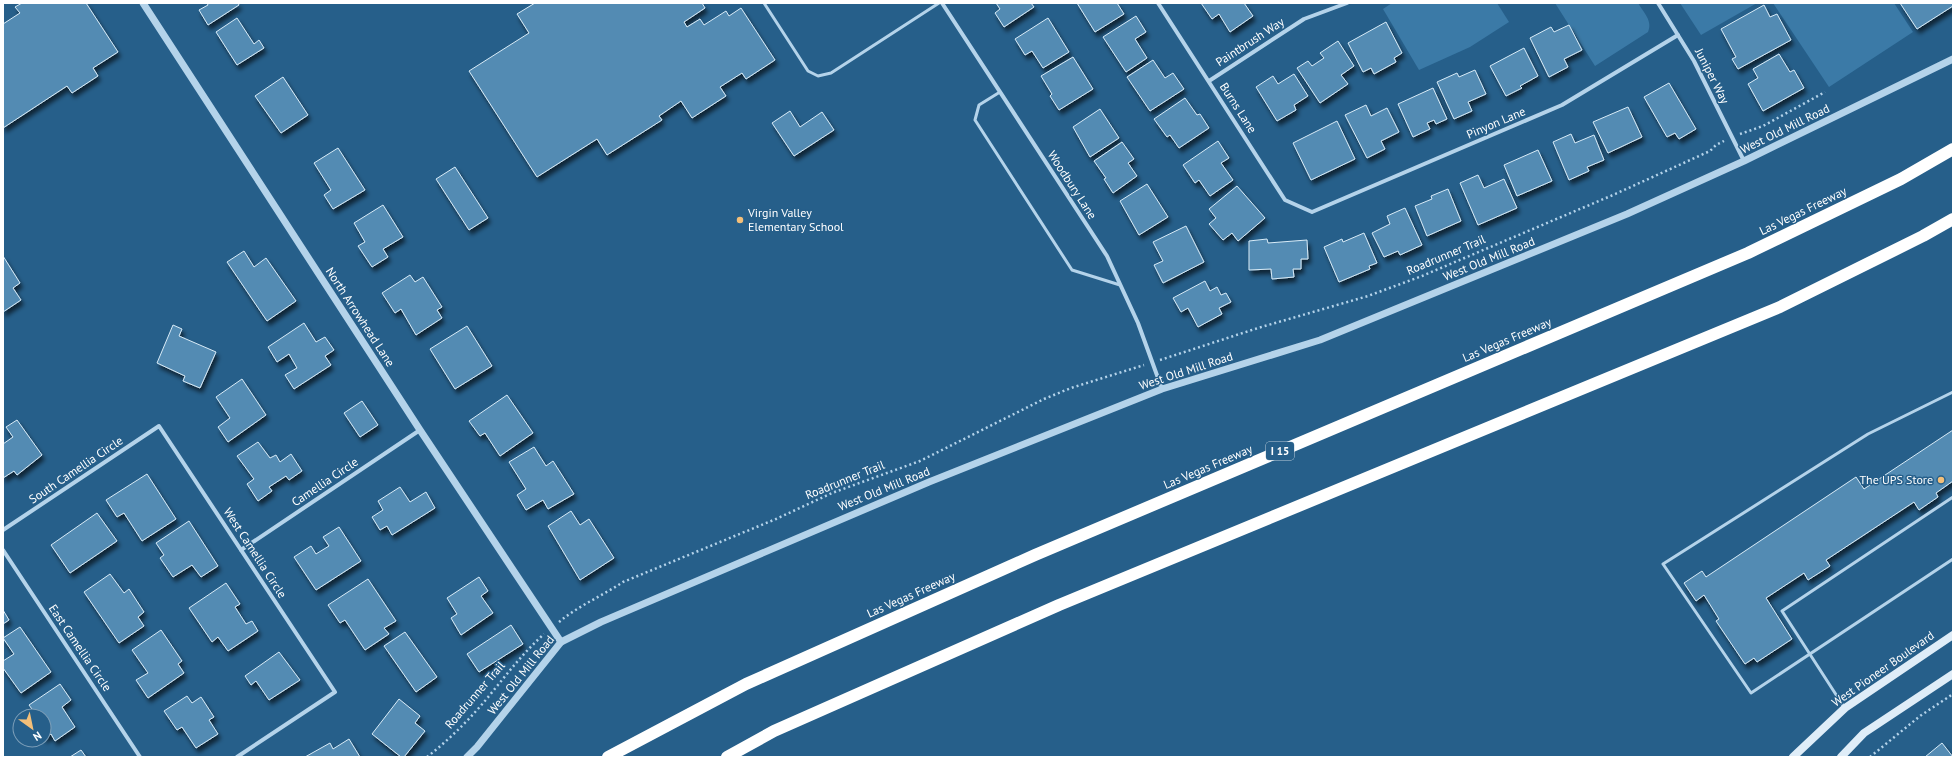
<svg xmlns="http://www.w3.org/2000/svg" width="1956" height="760" font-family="'PT Sans',sans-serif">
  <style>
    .green { fill: #3b7aa7 }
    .building { fill: #538bb3; stroke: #d8ebf7; filter: url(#shadow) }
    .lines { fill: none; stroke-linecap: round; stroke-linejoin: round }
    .path { stroke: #b4d3ea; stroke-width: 2.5; stroke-dasharray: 2 3; stroke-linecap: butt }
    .service { stroke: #b4d3ea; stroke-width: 3 }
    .minor { stroke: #b4d3ea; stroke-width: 4 }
    .tertiary { stroke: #b4d3ea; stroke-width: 7 }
    .secondary { stroke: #dfedf8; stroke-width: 8 }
    .motorway { stroke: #fff; stroke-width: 12 }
    .poi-dot { fill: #f3bf79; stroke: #265f8a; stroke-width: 1.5 }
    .labels { text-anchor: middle; stroke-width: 3; stroke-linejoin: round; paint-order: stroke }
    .shield { fill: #265f8a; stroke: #becfdc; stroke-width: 1 }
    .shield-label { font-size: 11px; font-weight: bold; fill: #fff }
    .street-label { font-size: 12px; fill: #fff; stroke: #265f8a }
    .poi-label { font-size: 12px; fill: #fff; stroke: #265f8a; text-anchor: start }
  </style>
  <defs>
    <filter id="shadow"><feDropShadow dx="2.5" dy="4.5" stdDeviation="2" flood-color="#0009"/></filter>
  </defs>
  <rect width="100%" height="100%" fill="#265f8a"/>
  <g class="green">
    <polygon points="1392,3 1497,3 1509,22 1470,47 1419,70 1383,9"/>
    <path d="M1555,3h83c6,10 15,18 10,29l-53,34z"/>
    <polygon points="1680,3 1757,3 1701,35"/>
    <polygon points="1773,3 1894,3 1913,32 1829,87"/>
  </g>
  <g class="building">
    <polygon points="22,3 86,3 118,52 93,68 98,76 72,93 67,86 3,128 3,24 20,13 15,7"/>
    <polygon points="207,3 238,3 239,5 208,25 199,10 208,5"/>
    <polygon points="535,3 702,3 705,8 684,22 687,27 700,19 704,25 726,11 729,16 741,8 775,60 746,79 742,73 720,87 726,96 692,118 681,101 659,116 662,120 607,155 597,139 537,177 469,71 529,33 517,14"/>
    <polygon points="996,3 1031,3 1034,7 1004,27 995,13 1000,9"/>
    <polygon points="1077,3 1117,3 1124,14 1095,32"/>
    <polygon points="1201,3 1244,3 1253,16 1230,32 1219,14 1212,19"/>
    <polygon points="1900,3 1953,3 1953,6 1917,29"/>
    <polygon points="1764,5 1770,17 1777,14 1791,40 1738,69 1732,59 1736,57 1721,29"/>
    <polygon points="1136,16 1146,32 1135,39 1147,58 1126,72 1103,37"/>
    <polygon points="237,18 254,44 259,40 264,48 237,65 216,32"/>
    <polygon points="1048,18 1069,52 1043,68 1032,51 1025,55 1015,39"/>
    <polygon points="1386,22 1402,53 1394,58 1396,62 1374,74 1371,68 1363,72 1348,43"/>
    <polygon points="1569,25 1582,50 1564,59 1568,67 1549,77 1530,38 1551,27 1554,32"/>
    <polygon points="1338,41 1354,66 1341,75 1348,84 1320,103 1297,68 1308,61 1312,66 1324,58 1320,53"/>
    <polygon points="1524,48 1538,76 1520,86 1522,88 1506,96 1490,66"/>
    <polygon points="1779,54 1790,72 1794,70 1804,88 1763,111 1748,84 1758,78 1753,69"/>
    <polygon points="1073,57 1093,89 1059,110 1050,96 1052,94 1041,76"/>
    <polygon points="1153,60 1165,78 1173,73 1184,89 1150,111 1127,77"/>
    <polygon points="1475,70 1486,94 1468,102 1472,111 1454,119 1437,82 1457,73 1459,77"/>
    <polygon points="1294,74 1308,96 1294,105 1296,110 1277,121 1256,87 1273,76 1278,84"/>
    <polygon points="283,77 308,115 281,133 255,96"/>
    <polygon points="1669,83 1696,129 1679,139 1675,133 1667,137 1644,97"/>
    <polygon points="1433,88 1447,119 1436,124 1434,120 1427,123 1430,129 1413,137 1398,104"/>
    <polygon points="1185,98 1197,115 1200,114 1209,128 1179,148 1170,135 1167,137 1154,119"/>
    <polygon points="1366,105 1371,116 1387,108 1399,132 1381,141 1385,149 1367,158 1345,115"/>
    <polygon points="1628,107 1642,137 1608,153 1593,122"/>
    <polygon points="1100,109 1119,138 1090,157 1073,127"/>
    <polygon points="790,111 800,127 822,112 834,130 794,156 772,123"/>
    <polygon points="1337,121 1355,159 1311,180 1293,143"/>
    <polygon points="1571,134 1575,143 1594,135 1604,160 1587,167 1589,171 1569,180 1553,142"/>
    <polygon points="1218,141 1229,158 1221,163 1233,180 1210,196 1199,180 1195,183 1183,165"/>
    <polygon points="1122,142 1134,159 1128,163 1137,176 1113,193 1104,179 1106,178 1094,161"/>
    <polygon points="338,148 365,190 333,209 324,195 331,190 314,163"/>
    <polygon points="1538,150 1552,181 1517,196 1504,165"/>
    <polygon points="455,167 488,218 469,230 436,179"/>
    <polygon points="1478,175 1484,188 1504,179 1517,208 1478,225 1460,183"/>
    <polygon points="1147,184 1168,217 1139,235 1120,201"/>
    <polygon points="1237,186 1265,218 1238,241 1232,233 1223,240 1209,224 1216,218 1209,209"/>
    <polygon points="1448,189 1461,221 1427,236 1415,206 1432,199 1431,196"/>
    <polygon points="383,205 403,237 383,249 388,257 372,267 358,246 365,242 354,223"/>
    <polygon points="1405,208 1422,245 1400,255 1398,251 1384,257 1372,233 1390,224 1387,216"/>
    <polygon points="1186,226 1204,262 1163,283 1154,265 1163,261 1153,242"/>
    <polygon points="1364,233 1377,263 1369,266 1370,269 1339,282 1324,247 1342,239 1343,242"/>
    <polygon points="1267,239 1268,243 1307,240 1308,259 1301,259 1301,269 1293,269 1294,277 1272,279 1271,269 1249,270 1249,241"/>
    <polygon points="244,251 254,267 266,258 296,301 267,321 227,262"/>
    <polygon points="3,256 20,283 13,288 21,300 3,312"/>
    <polygon points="410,275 415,282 423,277 442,307 437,310 442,318 416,335 401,309 395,313 382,293"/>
    <polygon points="1205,281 1210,291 1217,287 1221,295 1226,293 1231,302 1219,308 1222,314 1198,327 1188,308 1181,312 1173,298"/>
    <polygon points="304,323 316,342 325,337 334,350 325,356 331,365 294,389 285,375 297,368 289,354 277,362 268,347"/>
    <polygon points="173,325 182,329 179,336 216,352 200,388 183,381 185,376 157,363"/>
    <polygon points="467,326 492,366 455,389 430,349"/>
    <polygon points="242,379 266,415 228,442 218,427 230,418 216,397"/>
    <polygon points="507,395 533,433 500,456 485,433 480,436 469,421"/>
    <polygon points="362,401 378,425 360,437 344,413"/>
    <polygon points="17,420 42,455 17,475 14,471 3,478 3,444 13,437 6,427"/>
    <polygon points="1953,430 1953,481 1936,493 1938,497 1919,510 1914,502 1826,560 1830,566 1808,580 1804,573 1766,598 1792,639 1757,662 1754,658 1745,664 1716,621 1719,619 1704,595 1696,601 1684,583 1702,571 1706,577 1856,477 1864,489"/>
    <polygon points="258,442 270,458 276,455 280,462 291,454 302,471 289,480 286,476 269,487 272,491 258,501 247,484 254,479 237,456"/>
    <polygon points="534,447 546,466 553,461 574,494 548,509 543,500 526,510 517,495 526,489 509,462"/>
    <polygon points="147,474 176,519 142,541 124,513 117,517 106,500"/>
    <polygon points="400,487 410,502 426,492 435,508 392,535 387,526 380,530 372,517 383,510 378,501"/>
    <polygon points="571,511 580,525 589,519 614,558 580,580 548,526"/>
    <polygon points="97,513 117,541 70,573 51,545"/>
    <polygon points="189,521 218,566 201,577 192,565 173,577 160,558 164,555 156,543"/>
    <polygon points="339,527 361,561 316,590 294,557 311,546 316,554 329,546 323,537"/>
    <polygon points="110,574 124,593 129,589 144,612 138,617 144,626 119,643 84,592"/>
    <polygon points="479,577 488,591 481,596 493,613 461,635 451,618 457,614 447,598"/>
    <polygon points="368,579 396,621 384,628 389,634 365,650 345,620 340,623 328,605"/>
    <polygon points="226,583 240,604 235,607 246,624 252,621 258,631 228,651 218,637 212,642 189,608"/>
    <polygon points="3,610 9,620 3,624"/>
    <polygon points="511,625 523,644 479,672 467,654"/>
    <polygon points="20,627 51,672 21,693 3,668 3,661 14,654 3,638"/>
    <polygon points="161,630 182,661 178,664 184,673 148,698 136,680 148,673 132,650"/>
    <polygon points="405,632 437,677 416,692 384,646"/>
    <polygon points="279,652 300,680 269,700 256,681 251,685 245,676"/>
    <polygon points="60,684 71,700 62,707 75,727 55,741 51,734 44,739 44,716 37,716 29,705"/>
    <polygon points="187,696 192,703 201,697 214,717 209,720 218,734 196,748 182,727 177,730 164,711"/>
    <polygon points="399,699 420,716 415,723 425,731 404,757 401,757 372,734"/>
    <polygon points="349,739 360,757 305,757 330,743 333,749"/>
    <polygon points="1942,743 1953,757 1925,757"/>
    <polygon points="81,750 86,757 70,757"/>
  </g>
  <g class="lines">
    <g class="path">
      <polyline points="1740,134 1763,126 1825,92"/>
      <polyline points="1160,360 1258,328 1368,296 1422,276 1613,195 1710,151 1716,145 1724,141"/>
      <path d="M559,622c19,-16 43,-26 64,-40l153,-63 56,-26 88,-32 124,-62 27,-11 73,-23"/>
      <path d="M427,757c23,-18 44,-39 62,-61 18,-22 34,-43 55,-62"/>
      <polyline points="1870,757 1920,716 1953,694"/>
    </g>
    <g class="service">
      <polyline points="764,3 808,71 818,76 831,73 939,3"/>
      <polyline points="1000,92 979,105 975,120 1072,270 1120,285"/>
      <polyline points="1953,392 1868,434 1663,564 1751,693 1953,559"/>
      <polyline points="1844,707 1782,611 1953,497"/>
    </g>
    <g class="minor">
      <polyline points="942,3 1107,256 1138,323 1162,389"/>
      <polyline points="1158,3 1285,200 1312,212 1562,105 1678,35"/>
      <polyline points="1658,3 1694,61 1744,161"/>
      <polyline points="1209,81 1304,19 1347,3"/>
      <polyline points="3,530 159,426 335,692 237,757"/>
      <polyline points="3,550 140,757"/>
      <polyline points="241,550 420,430"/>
    </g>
    <g class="tertiary">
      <polyline points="143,3 420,430 561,642"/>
      <polyline points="467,757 477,747 561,642 601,622 929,482 1162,389 1320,340 1627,214 1744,161 1953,59"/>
    </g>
    <g class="secondary">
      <polyline points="1793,757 1845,708 1953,635"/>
      <polyline points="1841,757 1864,733 1953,674"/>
    </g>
    <g class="motorway">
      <polyline points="608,757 746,684 1035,555 1748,253 1901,179 1953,149"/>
      <polyline points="727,757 774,731 1059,605 1780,307 1923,236 1953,219"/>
    </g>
  </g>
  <g class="poi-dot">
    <circle cx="740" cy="220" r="4"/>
    <circle cx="1941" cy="480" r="4"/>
  </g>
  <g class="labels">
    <rect class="shield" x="1266" y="442" width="28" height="18" rx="3"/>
    <g class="shield-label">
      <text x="1280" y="455">I 15</text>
    </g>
    <g class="street-label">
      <text transform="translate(1250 42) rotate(-33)" y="4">Paintbrush Way</text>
      <text transform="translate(1712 76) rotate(63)" y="4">Juniper Way</text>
      <text transform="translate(1238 108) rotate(57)" y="4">Burns Lane</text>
      <text transform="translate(1496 123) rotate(-23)" y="4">Pinyon Lane</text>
      <text transform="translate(1785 129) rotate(-26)" y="4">West Old Mill Road</text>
      <text transform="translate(1072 185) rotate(57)" y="4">Woodbury Lane</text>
      <text transform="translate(1803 211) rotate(-26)" y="4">Las Vegas Freeway</text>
      <text transform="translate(1446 255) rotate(-23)" y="4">Roadrunner Trail</text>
      <text transform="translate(1489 259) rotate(-22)" y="4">West Old Mill Road</text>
      <text transform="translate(360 317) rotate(57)" y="4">North Arrowhead Lane</text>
      <text transform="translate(1507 340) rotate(-23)" y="4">Las Vegas Freeway</text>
      <text transform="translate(1186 371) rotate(-18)" y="4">West Old Mill Road</text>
      <text transform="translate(1208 467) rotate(-23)" y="4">Las Vegas Freeway</text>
      <text transform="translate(76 470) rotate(-34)" y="4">South Camellia Circle</text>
      <text transform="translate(845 480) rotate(-22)" y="4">Roadrunner Trail</text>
      <text transform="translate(325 482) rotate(-34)" y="4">Camellia Circle</text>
      <text transform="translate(884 489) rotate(-22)" y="4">West Old Mill Road</text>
      <text transform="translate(255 553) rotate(57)" y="4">West Camellia Circle</text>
      <text transform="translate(911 595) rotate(-24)" y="4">Las Vegas Freeway</text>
      <text transform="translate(80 648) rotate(56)" y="4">East Camellia Circle</text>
      <text transform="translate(1883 669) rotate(-35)" y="4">West Pioneer Boulevard</text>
      <text transform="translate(521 675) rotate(-51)" y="4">West Old Mill Road</text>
      <text transform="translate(475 695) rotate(-49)" y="4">Roadrunner Trail</text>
    </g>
    <g class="poi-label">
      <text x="748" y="217">Virgin Valley<tspan x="748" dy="14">Elementary School</tspan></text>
      <text x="1933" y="484" text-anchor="end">The UPS Store</text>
    </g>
  </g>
  <rect width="1956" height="760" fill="none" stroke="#ffffff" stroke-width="8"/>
  <g transform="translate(32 728) rotate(147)"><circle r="19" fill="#265f8a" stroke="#7d9fb9"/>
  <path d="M0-3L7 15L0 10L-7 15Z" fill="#f3bf79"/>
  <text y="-6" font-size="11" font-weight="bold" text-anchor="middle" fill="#ffffff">N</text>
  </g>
</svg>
